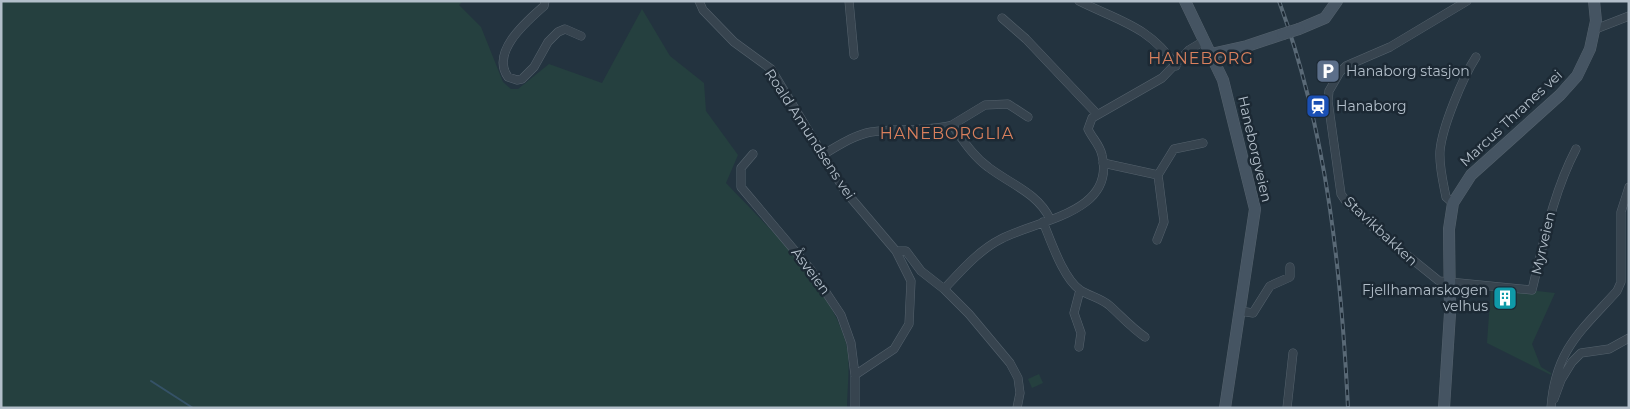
<svg xmlns="http://www.w3.org/2000/svg" width="1630" height="409" viewBox="0 0 1630 409" font-family="Montserrat,sans-serif">
<rect width="100%" height="100%" fill="#23333f"/>
<path fill="#25403f" d="M1,1H463L459,5L481,27L503,82L511,89H518L549,64L602,83L642,9L670,56L704,83L706,111L738,155L726,183C769,229 828,281 846,343C851,360 847,390 847,408H1Z
M1491,286L1555,293L1532,344L1541,367L1551,373V375L1487,343Z
M1039,374L1043,383L1032,388L1028,379Z"/>
<g fill="none" stroke-linecap="round" stroke-linejoin="round">
<path stroke="#355267" stroke-width="2" d="M151,381L193,408"/>
<g stroke="#55626d" stroke-width="9">
<path id="street" d="M545,1L544,6C527,21 490,52 508,77L517,80L522,79L534,67L548,42L558,32L565,29L581,36
M699,1L703,10L734,42L771,69L845,191L896,251H906L921,271L944,289L969,314L1010,363L1018,378L1020,393L1017,408
M849,1L854,55
M1079,1C1119,21 1149,26 1176,66
M1467,1L1390,47L1346,66L1340,72L1329,91L1328,101L1341,194L1345,200L1376,230L1439,281L1532,290C1544,241 1553,193 1576,149
M1002,18L1026,39L1097,114
M1593,30L1629,16
M952,125L985,105L1008,104L1028,117
M753,154L741,168V187L811,270L841,315L851,343L855,375V408
M822,155C838,146 854,135 871,132C898,128 925,132 952,125C963,140 973,156 988,167C1010,184 1038,193 1050,219
M1103,163L1158,175L1164,222L1157,240
M1158,175L1174,149L1203,143
M1453,203L1446,197C1443,182 1439,166 1440,151C1442,127 1463,77 1476,57
M1043,222C1051,241 1063,278 1080,290C1089,296 1101,298 1110,306C1122,317 1132,328 1145,337
M944,289C961,271 979,250 1001,239C1037,220 1116,213 1102,155C1100,145 1092,138 1088,129L1092,118L1162,78L1189,50L1204,41
M1240,311L1253,313L1270,286L1290,277V267
M1079,347L1081,333L1074,313L1080,290
M855,375L894,349L909,324L911,281L896,251
M1554,399L1561,380L1572,362L1581,353L1609,349L1629,338
M1287,408L1293,353
M1551,408C1555,350 1581,331 1617,291L1621,282V212L1629,187"/>
</g>
<g stroke="#55626d" stroke-width="12">
<path id="secondary" d="M1185,1L1223,80L1255,209L1225,408
M1299,29L1325,18L1337,1
M1211,54L1247,46L1283,34
M1444,408L1450,313L1449,229L1453,203L1471,175L1560,95L1577,76L1590,49L1596,21L1594,1"/>
</g>
<use href="#street" stroke="#37444f" stroke-width="8"/>
<use href="#secondary" stroke="#455462" stroke-width="11"/>
<g stroke="#596976" stroke-width="4">
<path id="rail" d="M1279,1C1327,132 1341,269 1348,408"/>
</g>
<use href="#rail" stroke="#1c2934" stroke-width="2" stroke-dasharray="5.5" stroke-linecap="butt"/>
<g stroke="#55626d" stroke-width="12" stroke-linecap="butt">
<path id="secondary-bridge" d="M1283,34L1299,29"/>
</g>
<use href="#secondary-bridge" stroke="#455462" stroke-width="11"/>
</g>
<defs>
<g id="parking-square" transform="scale(1.25)"><rect x="-9" y="-9" width="18" height="18" rx="4" fill="#5c6f8a" stroke="#1c2934"/><path d="M-3.5-5.5H1a3.5 3.5 0 0 1 0 7H-1V5.5H-3.5ZM-1-3.4V-.6H.8a1.4 1.4 0 0 0 0-2.8Z" fill="#fff"/></g>
<g id="station-square" transform="scale(1.25)"><rect x="-9" y="-9" width="18" height="18" rx="4" fill="#1a4fb4" stroke="#1c2934"/><path d="M-3-6H3Q5-6 5-4V2Q5 4 3 4L4.5 6H3L1.5 4h-3L-3 6H-4.5L-3 4Q-5 4-5 2V-4Q-5-6-3-6ZM-3.5-4v3h7v-3ZM-3.5 1v1.5H-2V1ZM2 1v1.5H3.5V1Z" fill="#fff"/></g>
<g id="building-square" transform="scale(1.25)"><rect x="-9" y="-9" width="18" height="18" rx="4" fill="#0f9aa8" stroke="#1c2934"/><path d="M-4-6H4V6H1V3H-1V6H-4ZM-2.5-4.3h1.7v1.8h-1.7ZM.8-4.3h1.7v1.8H.8ZM-2.5-1h1.7V.8h-1.7ZM.8-1h1.7V.8H.8Z" fill="#fff"/></g>
</defs>
<g fill-rule="evenodd">
<use href="#parking-square" x="1328" y="71"/>
<use href="#station-square" x="1318" y="106"/>
<use href="#building-square" x="1505" y="298"/>
</g>
<g text-anchor="middle" dominant-baseline="central" stroke-width="5" stroke-linejoin="round" paint-order="stroke">
<g font-size="14" fill="#b3bfca" stroke="#1c2934" text-anchor="start">
<text x="1346" y="71">Hanaborg stasjon</text>
<text x="1336" y="106">Hanaborg</text>
<text x="1488" y="290" text-anchor="end">Fjellhamarskogen<tspan x="1488" dy="16">velhus</tspan></text>
</g>
<g font-size="14" fill="#b3bfca" stroke="#1c2934">
<text transform="translate(1511 118) rotate(-43)">Marcus Thranes vei</text>
<text transform="translate(810 134) rotate(57)">Roald Amundsens vei</text>
<text transform="translate(1255 149) rotate(77)">Haneborgveien</text>
<text transform="translate(1381 231) rotate(43)">Stavikbakken</text>
<text transform="translate(1543 243) rotate(-77)">Myrveien</text>
<text transform="translate(811 271) rotate(53)">Åsveien</text>
</g>
<g font-size="16" letter-spacing="1" fill="#da805d" stroke="#1c2934">
<text x="1201" y="58">HANEBORG</text>
<text x="947" y="133">HANEBORGLIA</text>
</g>
</g>
<rect width="1630" height="409" fill="none" stroke="#b3bfca" stroke-width="5"/>
</svg>
